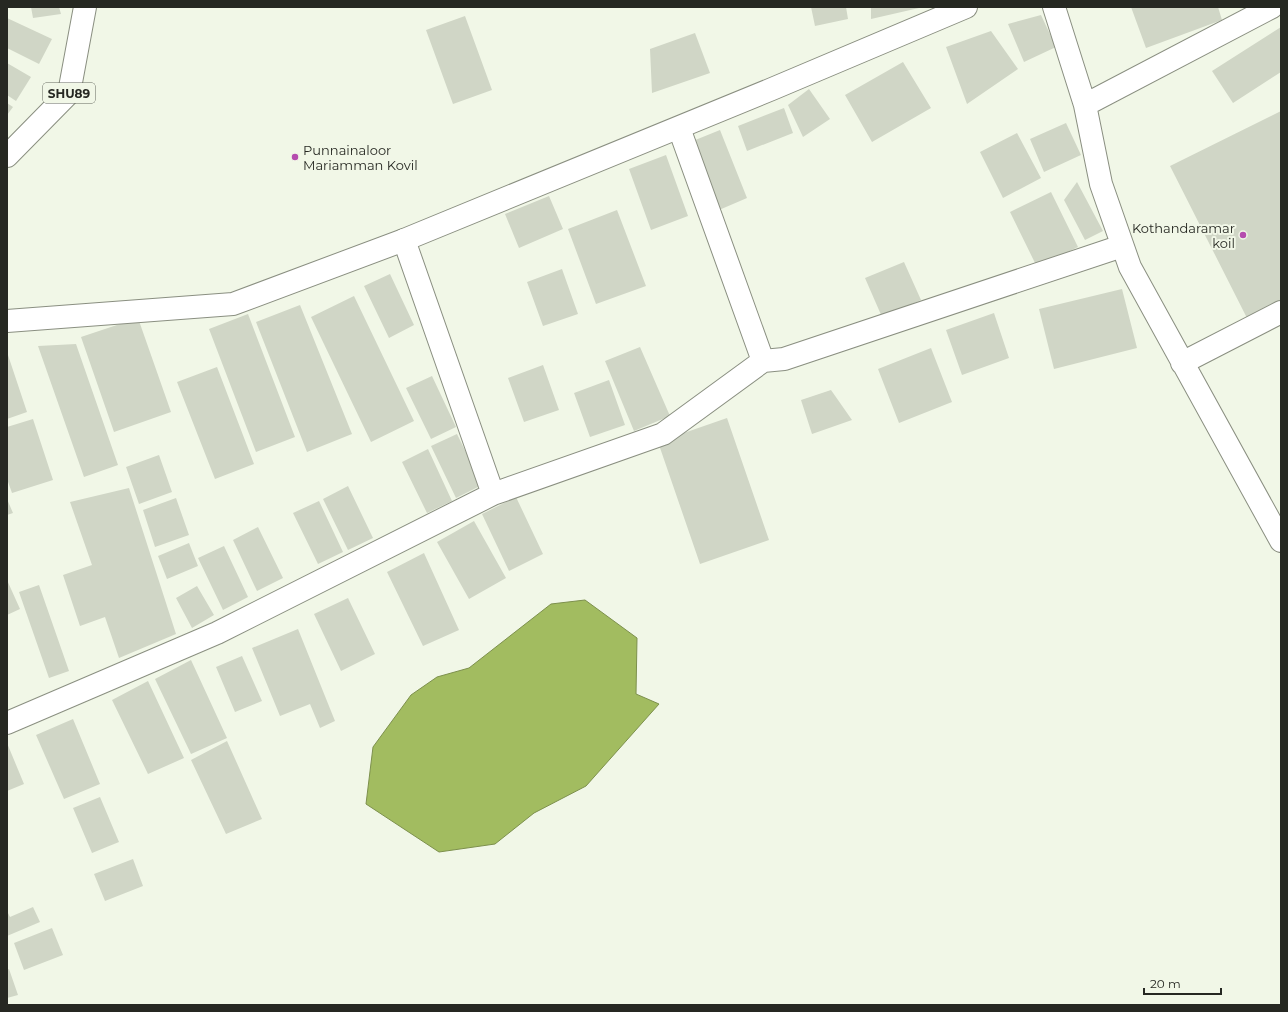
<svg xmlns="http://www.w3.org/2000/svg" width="1288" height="1012" viewBox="0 0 1288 1012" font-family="Montserrat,sans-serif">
<rect width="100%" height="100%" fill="#f1f7e7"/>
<path fill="#a2bc60" stroke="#7d904d" d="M585,600L637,638L636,694L659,704L586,786L534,813L495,844L439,852L366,804L373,747L411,695L437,677L469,668L551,604Z"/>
<path fill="#d0d6c6" d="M31,7H59L61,14L33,18Z
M811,7H846L848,19L815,26Z
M871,7H919V8L871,19Z
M1131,7H1218L1222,20L1146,48Z
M1041,15L1056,47L1024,62L1008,24Z
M465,16L492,90L453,104L426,30Z
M7,18L52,39L39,64L7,48Z
M1281,27V72L1233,103L1212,71Z
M991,31L1018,69L967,104L946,47Z
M695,33L710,73L652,93L650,49Z
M903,62L931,108L872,142L845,95Z
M7,63L31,77L16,101L7,95Z
M809,89L830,119L803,137L788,105Z
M7,103L13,107L7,115Z
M784,108L793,133L747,151L738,126Z
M1281,111V303L1248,320L1170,166Z
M1066,123L1081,155L1044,172L1030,139Z
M720,130L747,198L705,216L678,147Z
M1017,133L1041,178L1003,198L980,152Z
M666,155L688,216L651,230L629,169Z
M1077,182L1103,231L1085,240L1064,200Z
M1051,192L1078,247L1037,267L1010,212Z
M549,196L563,229L519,248L505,214Z
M617,210L646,286L596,304L568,229Z
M904,262L921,300L882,317L865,278Z
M562,269L578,314L543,326L527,282Z
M390,274L414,325L389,338L364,286Z
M1122,289L1137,348L1054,369L1039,309Z
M354,296L414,421L371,442L311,317Z
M300,305L352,434L307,452L256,322Z
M994,313L1009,358L962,375L946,330Z
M248,314L295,437L256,452L209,329Z
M138,318L171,412L114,432L81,337Z
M76,344L118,465L84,477L38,346Z
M640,347L670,416L634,431L605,361Z
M931,348L952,402L899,423L878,369Z
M7,352L27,412L7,419Z
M543,365L559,410L524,422L508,378Z
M217,367L254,464L215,479L177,382Z
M432,376L456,427L431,439L406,388Z
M609,380L625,425L590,437L574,393Z
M831,390L852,420L812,434L801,400Z
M727,418L769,540L700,564L658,442Z
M33,419L53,480L12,493L7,479V427Z
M457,434L482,485L456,498L431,446Z
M428,449L452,501L427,513L402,462Z
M159,455L172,492L139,504L126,467Z
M348,486L373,538L348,550L323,499Z
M129,488L176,634L119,658L105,617L80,626L63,575L92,565L70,502Z
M516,497L543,554L509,571L482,514Z
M176,498L189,535L155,547L143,510Z
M7,499L13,513L7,515Z
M319,501L343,552L318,564L293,513Z
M474,521L506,578L469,599L437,542Z
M258,527L283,578L257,591L233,540Z
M189,543L198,566L167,579L158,556Z
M224,546L248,597L223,610L198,558Z
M424,553L459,630L423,646L387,572Z
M7,580L20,609L7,615Z
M39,585L69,671L49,678L19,592Z
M197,586L214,615L192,628L176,598Z
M348,598L375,654L341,671L314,614Z
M298,629L335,721L320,728L310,704L280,716L252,648Z
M242,656L262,701L235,712L216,667Z
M191,660L227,738L191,754L155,679Z
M148,681L184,758L148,774L112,700Z
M73,719L100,784L64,799L36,735Z
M227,741L262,819L226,834L191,760Z
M7,743L24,784L7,791Z
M100,797L119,842L92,853L73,808Z
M133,859L143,886L105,901L94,874Z
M33,907L40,922L7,936V911L10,917Z
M52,928L63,955L24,970L14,943Z
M9,969L18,995L7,998V970Z"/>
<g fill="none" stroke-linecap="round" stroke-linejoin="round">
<g stroke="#8a8f81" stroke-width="24">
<path id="minor" d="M1054,7L1085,105L1101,184L1130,267L1281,541
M1085,105L1272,7
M679,128L763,361
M1182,363L1281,312
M493,494L663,434L763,361L784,359L1122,246
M7,723L217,633L493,494L404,240"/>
</g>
<g stroke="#8a8f81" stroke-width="24">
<path id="tertiary" d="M7,321L233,304L404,240L772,89L966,7"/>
</g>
<g stroke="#8a8f81" stroke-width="24">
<path id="primary" d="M7,156L69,93L85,7"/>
</g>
<use href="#minor" stroke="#fff" stroke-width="22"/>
<use href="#tertiary" stroke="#fff" stroke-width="22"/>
<use href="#primary" stroke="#fff" stroke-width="22"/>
</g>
<g fill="#b54cae" stroke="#f1f7e7" stroke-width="1.5">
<circle cx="295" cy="157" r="4"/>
<circle cx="1243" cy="235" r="4"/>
</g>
<g text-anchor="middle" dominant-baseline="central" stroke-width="4" stroke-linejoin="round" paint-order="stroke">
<rect fill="#f1f7e7" stroke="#63665d" stroke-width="1" x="43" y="83" width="52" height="20" rx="3"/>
<g font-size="12" font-weight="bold" fill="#262822">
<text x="69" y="93">SHU89</text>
</g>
<g font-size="13" fill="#262822" stroke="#f1f7e7" text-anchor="start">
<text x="303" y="150">Punnainaloor<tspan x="303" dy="15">Mariamman Kovil</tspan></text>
<text x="1235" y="228" text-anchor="end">Kothandaramar<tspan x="1235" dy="15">koil</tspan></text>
</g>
</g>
<rect width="1288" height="1012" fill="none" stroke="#262822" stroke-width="16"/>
<path d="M1144 988v6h77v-6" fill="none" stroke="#262822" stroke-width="2"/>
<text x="1150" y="988" font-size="12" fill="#262822" stroke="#f1f7e7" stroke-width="3" paint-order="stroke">20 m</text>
</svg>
